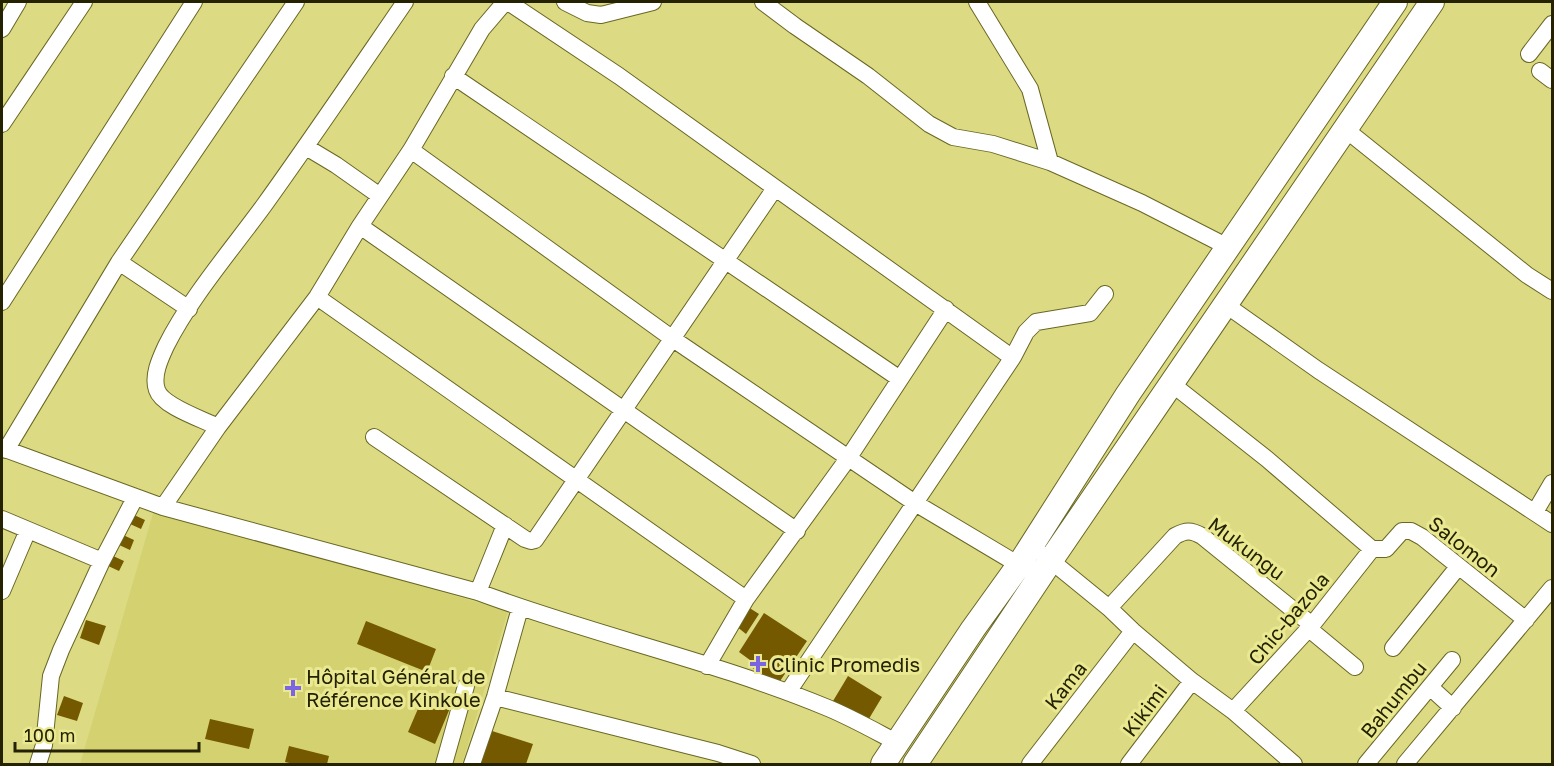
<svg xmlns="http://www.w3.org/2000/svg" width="1554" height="766" viewBox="0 0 1554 766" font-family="'Golos Text',sans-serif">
<rect width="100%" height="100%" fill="#dcdb84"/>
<path fill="#d3d170" d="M154,510L508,611L462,764H80Z"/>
<path fill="#755900" d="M132,514L145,520L141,529L128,523Z
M121,534L134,540L130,550L117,544Z
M111,555L124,561L119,571L106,565Z
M748,607L759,614L746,634L736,626Z
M764,613L807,641L778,684L751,667L754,663L739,652Z
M86,620L106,626L99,645L80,638Z
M366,621L436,649L427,672L357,644Z
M848,676L882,697L867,722L833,701Z
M64,696L83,703L77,721L57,715Z
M423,697L450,708L435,744L408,732Z
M210,719L254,729L249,749L205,739Z
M489,730L533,744L526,764H478Z
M289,746L329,756L327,764H294L285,762Z"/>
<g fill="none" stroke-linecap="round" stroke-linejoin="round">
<g stroke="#696724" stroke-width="18">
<path id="minor" d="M508,2L619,76L1010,356L1013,357L1026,332L1036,322L1090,313L1105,294
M565,2L587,13L601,15L653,2
M763,2L795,26L868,76L929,124L953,137L993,144L1050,162L1142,203L1228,247
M977,2L1030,89L1050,162
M2,29L18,2
M1529,54L1552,24
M1540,71L1552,80
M453,76L900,379
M2,124L84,2
M1345,129L1527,275L1552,291
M306,147L336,165L380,196
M411,150L673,339L915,503L1019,565
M360,226L797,531
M119,262L189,309
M317,297L746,599
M2,302L194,2
M1226,305L1318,370L1552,524
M1172,384L1267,459L1372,549H1386L1402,531H1411L1422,537L1526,620
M218,427C202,419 162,406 157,390C152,376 160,359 166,346C190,298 233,248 265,204C313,137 359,69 405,2
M374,437L525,539L531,541L535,540L775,188
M2,448L163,507L478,592C593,635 715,661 828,708C852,718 875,731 898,743
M6,450L119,262L296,2
M163,507L218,427L317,297L360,226L411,150L482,29L505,2
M1535,512L1552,483
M2,519L102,561
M1044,555L1109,608L1133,631L1192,681L1233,711L1294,764
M2,591L28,530
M478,592L505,525
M1109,608L1175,536C1186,530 1191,530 1202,536L1312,625
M1308,628L1355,667
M1393,648L1458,567
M707,666L746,599L849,457L946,309
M1430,687L1453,708
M788,692L1013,357
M495,697L718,753L752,764
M1233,711L1312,625L1372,549
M38,764L44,745L51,676L61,650L102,561L135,498
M444,764L466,686
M472,764L495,697L520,608
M1030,764L1133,631
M1129,764L1192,681
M1366,764L1452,660
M1405,764L1552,588"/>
</g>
<g stroke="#696724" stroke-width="26">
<path id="highway" d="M883,764L973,629L1019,565L1128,394L1395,2
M915,764L1051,560L1432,2"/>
</g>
<use href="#minor" stroke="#fff" stroke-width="16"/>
<use href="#highway" stroke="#fff" stroke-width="24"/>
</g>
<g fill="#7b65e0" stroke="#eae991" stroke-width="2">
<path d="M755 655h6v6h6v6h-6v6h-6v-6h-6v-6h6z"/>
<path d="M290 679h6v6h6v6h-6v6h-6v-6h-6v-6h6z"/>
</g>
<g text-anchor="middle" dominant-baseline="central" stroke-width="6" stroke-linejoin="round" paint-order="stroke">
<g font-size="20" fill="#242200" stroke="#eae991">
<text transform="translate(1465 546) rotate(38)">Salomon</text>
<text transform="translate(1247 548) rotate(37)">Mukungu</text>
<text transform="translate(1288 618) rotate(-50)">Chic-bazola</text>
<text transform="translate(1065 685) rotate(-52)">Kama</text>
<text transform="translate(1393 699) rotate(-51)">Bahumbu</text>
<text transform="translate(1144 710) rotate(-53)">Kikimi</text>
</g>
<g font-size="20" fill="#242200" stroke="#eae991" text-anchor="start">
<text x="771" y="664">Clinic Promedis</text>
<text x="306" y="676">Hôpital Général de<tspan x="306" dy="23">Référence Kinkole</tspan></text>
</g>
</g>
<rect width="1554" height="766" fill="none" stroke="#242200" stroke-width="6"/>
<path d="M15 742v9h184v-9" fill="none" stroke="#242200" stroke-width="3"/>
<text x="24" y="742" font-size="18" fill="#242200" stroke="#eae991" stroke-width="4.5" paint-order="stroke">100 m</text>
</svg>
